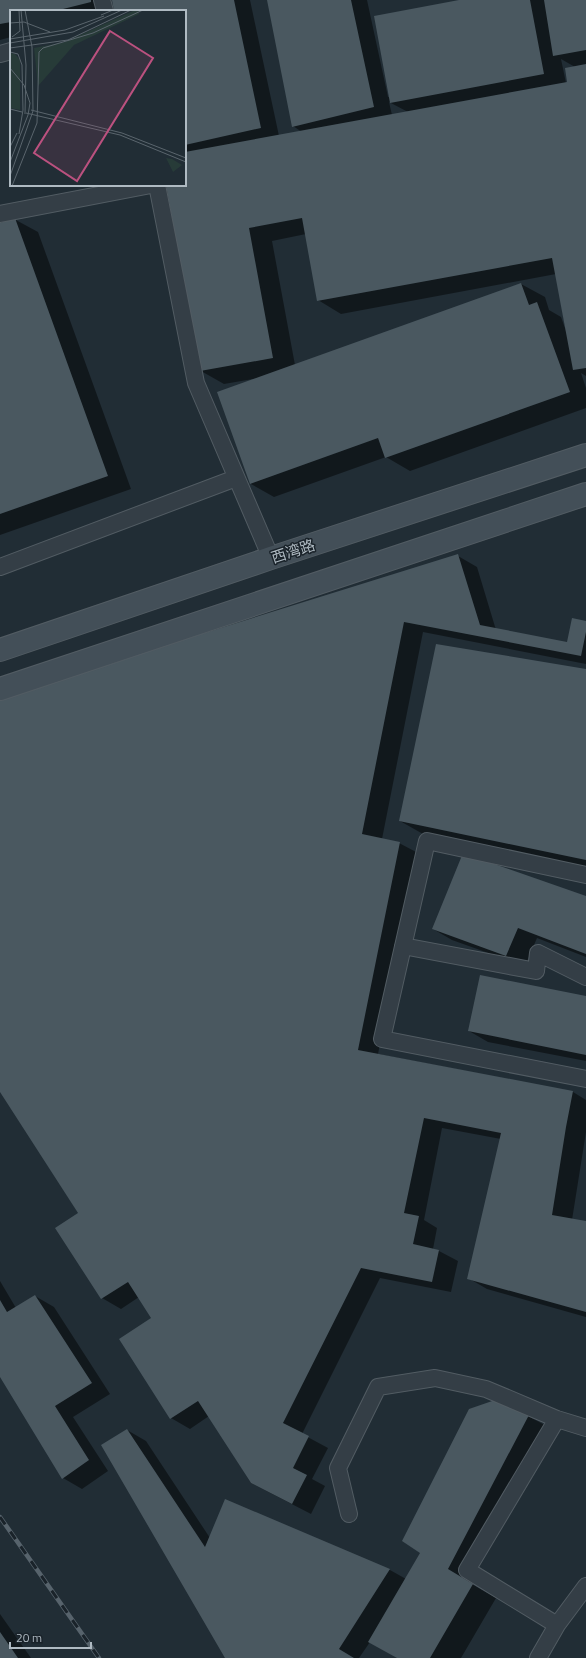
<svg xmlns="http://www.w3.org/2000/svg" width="586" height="1658" viewBox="0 0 586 1658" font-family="'Titillium Web','Noto Sans SC',sans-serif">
<rect width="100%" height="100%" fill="#212d35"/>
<path fill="#0007" fill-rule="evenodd" d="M0,0H107L109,11H11V37L0,40Z
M113,0H250L279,136L302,132L293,126L268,0H367L388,97H390L464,0H586V376L581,373L586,388V408L410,471L386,457L274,497L251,484L253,379L224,384L201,371L167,185H185V11H115ZM561,59L575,67L568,82L566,83ZM389,102L408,112L392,115ZM306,234L318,300L341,314L556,274L566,331L561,317L549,310L545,297L521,284L295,365L272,241Z
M14,219L38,232L131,489L0,535V224Z
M458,556L477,567L496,630L568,644L586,622V664L423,632L382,839L399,843L418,853L378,1054L573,1092L586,1100V1132L572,1220L586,1222V1317L487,1289L468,1278L501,1139L442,1128L424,1220L437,1228L433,1249L439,1251L458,1261L451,1292L380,1278L302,1434L328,1448L312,1479L325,1486L311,1514L251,1483L209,1416L190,1429L171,1418L153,1318L139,1297L121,1309L102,1298L79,1214L0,1090V701Z
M586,670V868L423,834L400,821Z
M586,897V957L537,938L525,966L452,940L433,929Z
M586,997V1061L488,1042L469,1031Z
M0,1281L16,1308L35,1296L54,1307L110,1394L73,1417L108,1471L82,1489L63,1478L0,1375Z
M528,1416L552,1429L470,1583L496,1598L461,1658H398L370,1642L359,1658H226L127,1430L146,1441L210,1538L225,1500L390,1570L406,1579Z
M0,1614L31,1658H0Z"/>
<path fill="#4a5860" d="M0,0H91V2L55,11H11V22L0,24Z
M112,0H234L261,128L185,145V11H114Z
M267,0H351L374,107L292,127Z
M459,0H530L544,74L390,103L374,16Z
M544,0H586V50L553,56Z
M586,64V368L573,370L552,258L317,301L302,218L249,228L273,358L200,371L166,185H185V152L567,82L565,68Z
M15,218L108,476L0,514V223Z
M521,283L529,305L537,302L570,392L385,458L378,438L250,484L217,392Z
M458,554L480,625L567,642L572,618L586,621V632L581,656L404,622L362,834L400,842L358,1050L573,1091L566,1127L552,1215L586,1221V1312L467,1279L501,1133L424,1118L404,1213L419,1216L413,1244L439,1250L432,1282L361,1268L283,1423L309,1436L293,1468L307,1475L292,1504L251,1483L198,1401L170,1419L119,1339L151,1318L128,1282L101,1299L55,1228L78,1213L0,1092V700L9,694Z
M436,644L586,669V860L399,821Z
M463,853L586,896V954L518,928L506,956L432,929Z
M480,975L586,996V1055L468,1031Z
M35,1295L92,1383L55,1406L89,1460L62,1479L0,1377V1300L7,1312Z
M498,1399L529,1415L448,1569L473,1584L430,1658H397L368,1642L420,1553L402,1541L469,1409Z
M127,1429L205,1547L225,1499L390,1569L339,1649L354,1658H225L101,1445Z
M0,1632L18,1658H0Z"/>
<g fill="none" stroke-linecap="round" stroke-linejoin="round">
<g stroke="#525c63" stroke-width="18">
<path id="service" d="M102,0L105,11
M0,54L11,51
M157,185L196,383L271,558
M0,214L151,185
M0,567L236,478
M586,875L427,841L382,1039L586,1079
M403,946L536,971L538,953L586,977
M349,1514L338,1468L378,1387L435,1378L486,1389L557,1419L586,1428
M557,1625L586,1586
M538,1658L557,1625L467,1570L557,1419"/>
</g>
<g stroke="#525c63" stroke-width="24">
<path id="secondary" d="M0,650L271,558L586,455
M0,689L586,494"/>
</g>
<use href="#service" stroke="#343e46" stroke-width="16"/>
<use href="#secondary" stroke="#434f58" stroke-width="22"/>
<g stroke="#57636c" stroke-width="4.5">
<path id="rail" d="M0,1517L99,1658"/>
</g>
<use href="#rail" stroke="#1a232a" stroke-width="3" stroke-dasharray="9" stroke-linecap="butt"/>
</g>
<g text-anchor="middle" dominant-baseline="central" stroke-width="3" stroke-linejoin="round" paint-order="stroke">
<g font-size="15" fill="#afbac2" stroke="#1a232a">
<text transform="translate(293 551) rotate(-18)">西湾路</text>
</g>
</g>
<g transform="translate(10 10)">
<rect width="176" height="176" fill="#212d35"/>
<path d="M125,0H128L129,4L64,35L28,76L24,38L55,32ZM0,43L5,44L10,50V100L0,98ZM156,148L162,149L172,155L163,162Z" fill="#273b38"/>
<path fill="none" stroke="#5a656d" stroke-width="1" d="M11,0L16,55L15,104M91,5L103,0M0,13L14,12L40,22M2,27L10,21L9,0M0,29L55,20L94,6M0,33L63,22L112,0M0,38L58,30L121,0M0,42L8,44L12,55L13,100L9,124M0,58L14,75L20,93L18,105L0,152M0,99L12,102M21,100L112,123L176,148M16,103L110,125L176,152M0,137L7,123M0,166L23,101L22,37L15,0M2,176L27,113L29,42L33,38L83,23L133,0"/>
<path fill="#bb517f" fill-opacity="0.15" stroke="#bb517f" stroke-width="2" d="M100,21L143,48L67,171L24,143Z"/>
<rect width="176" height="176" fill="none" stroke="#afbac2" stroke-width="2"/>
</g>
<path d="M10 1642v6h81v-6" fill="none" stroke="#afbac2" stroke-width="2"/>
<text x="16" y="1642" font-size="12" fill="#afbac2" stroke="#1a232a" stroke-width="3" paint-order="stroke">20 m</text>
</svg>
